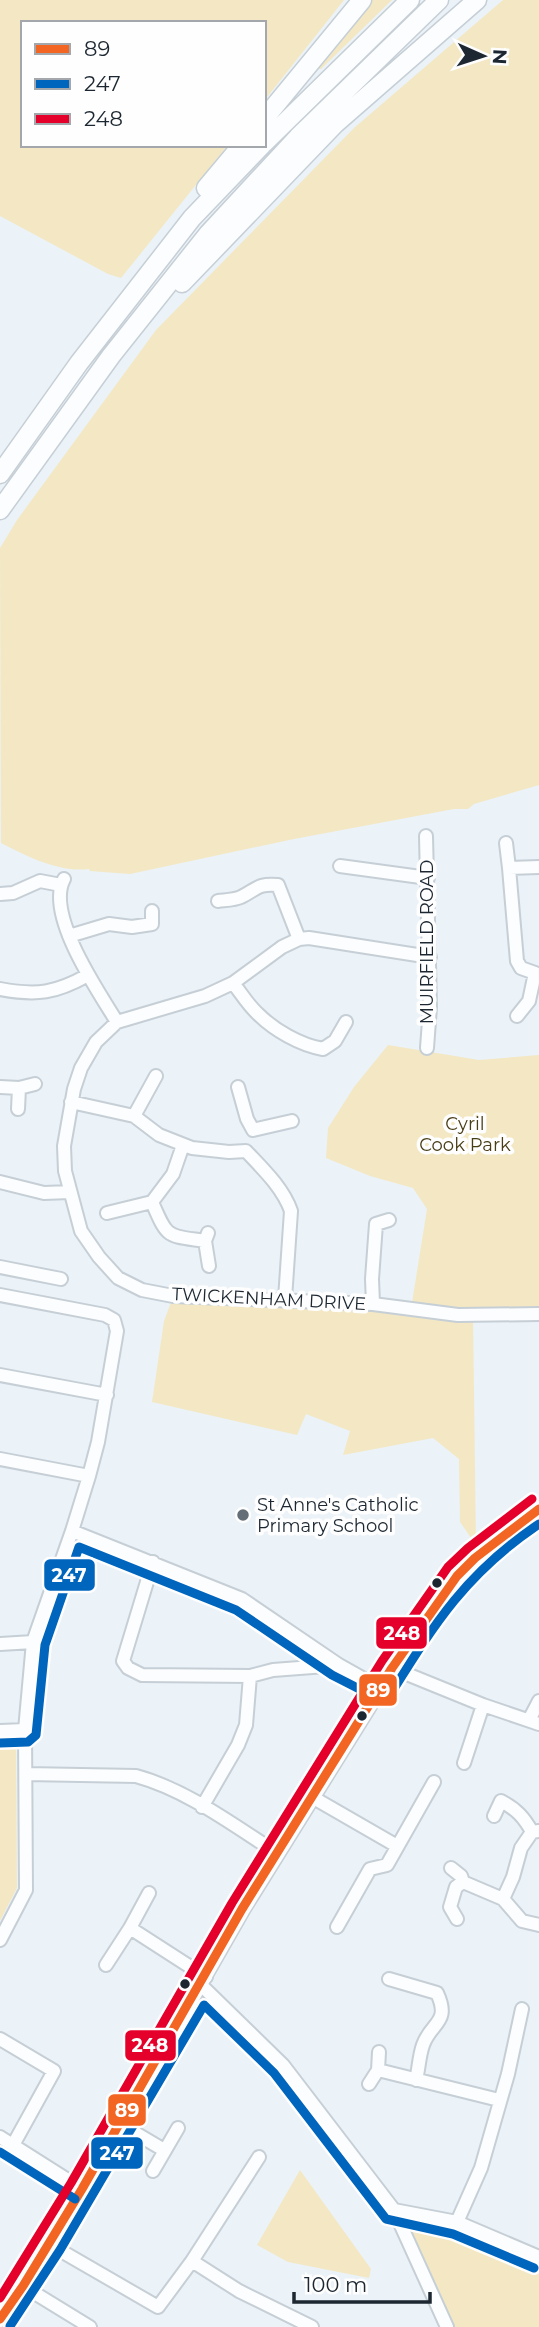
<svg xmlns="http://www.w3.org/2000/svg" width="539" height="2327" viewBox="0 0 539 2327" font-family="Montserrat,sans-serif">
<rect width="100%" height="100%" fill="#ebf2f8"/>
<path fill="#f3e8c3" d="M0,0H344L264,101V23H23V145H228L121,278L108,274L0,216Z
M372,0H392L321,69H318L319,63Z
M503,0H539V785L474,804L468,809H454L294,839L130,874L90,871L89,869C60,873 26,856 1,843L0,548L17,520L156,330L354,128Z
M388,1045L479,1060L539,1055V1314L473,1315L476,1545L460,1522L459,1459L433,1438L343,1455L350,1431L306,1414L297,1435L152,1402L164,1321L173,1297L411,1309L427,1209L413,1188L370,1176L326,1158L328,1128L354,1087Z
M0,1741L16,1742L17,1888L0,1921Z
M300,2170L371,2269L369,2278L288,2262L257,2245Z
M394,2210L457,2222L539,2257V2327H449Z"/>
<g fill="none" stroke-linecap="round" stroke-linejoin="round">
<g stroke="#c6cfd6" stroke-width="16">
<path id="minor" d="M426,836L430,1007L427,1048
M506,843L509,868
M340,866L428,878
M64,879C45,914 98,991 117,1022
M0,894L13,893L40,881L61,885
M218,901C226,900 234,900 241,897C257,889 258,883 278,885L299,939
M69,936L109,924L132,927L152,924V911
M430,957L309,938L299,939L282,947L233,983L205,996L117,1022L96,1042L81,1068L74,1089L64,1146L65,1171L81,1231L99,1257L118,1278L142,1290L173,1296L373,1304L458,1315L539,1314
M233,983C241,993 248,1005 258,1014C274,1030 300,1045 323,1049L335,1041L346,1022
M0,989C37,996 56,993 88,975
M517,1016L529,1001L535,973L521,968L517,961L509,868L539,867
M0,1087L19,1088L35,1084
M238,1087L247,1119L253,1130L292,1121
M71,1102L134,1116L159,1135L192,1148L229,1152L246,1151C263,1169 283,1188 291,1211L285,1299
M18,1109L19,1088
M134,1116L156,1076
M0,1182L44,1193L70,1192
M152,1202C168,1239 166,1235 205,1241
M107,1213L152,1202L173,1174L183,1145
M208,1233L205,1241L209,1266
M0,1267L61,1279
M0,1295L105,1315L114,1320L117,1331L98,1442L89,1476L72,1531L33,1642L25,1730L26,1890L0,1940
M373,1304L372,1279L376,1224L389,1220
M0,1375L107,1395
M0,1459L89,1476
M72,1531L242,1599L339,1665L380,1688
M153,1562L123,1661L128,1668L142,1675L250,1676L273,1670L339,1665
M0,1644L33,1642
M392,1668L483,1705L539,1724
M529,1720L539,1701
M0,1731L25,1730
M464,1763L483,1705
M26,1774L136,1776C187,1790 233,1825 277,1853
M312,1797L397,1846
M202,1807L238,1745L246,1725L250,1676
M494,1816L501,1801C516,1809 524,1817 532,1832
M451,1868L461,1876L463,1882
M503,1899L513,1877L521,1848L532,1832L539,1831
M457,1919L450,1907L456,1887L463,1882L503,1899L522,1921L539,1925
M337,1927L370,1869L387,1865L434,1782
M130,1928L206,1977
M106,1965L130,1928L149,1893
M389,1979L437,1993C451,2023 431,2022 423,2045C419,2056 419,2068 416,2080
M201,1985L283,2065L394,2210L447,2327
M0,2039L54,2071L13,2145
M378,2070L499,2100
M369,2084L378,2070L379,2052
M120,2124L164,2150
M0,2137L82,2189
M153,2171L178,2128
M394,2210L457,2222L539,2257
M457,2222L481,2168L508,2074L522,2009
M49,2244L158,2307L192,2261L259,2157
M192,2261L239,2291L312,2327
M23,2286L90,2327"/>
</g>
<g stroke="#c6cfd6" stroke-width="19">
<path id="major" d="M0,2319L23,2286L82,2189L242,1909L392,1668L457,1576L475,1558L539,1509"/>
</g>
<g stroke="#c6cfd6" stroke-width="21">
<path id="highway" d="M264,119L362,0
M264,143L410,0
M206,188L242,145
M182,283L335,124L477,0
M0,474L79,363L192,218L262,145
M0,510L111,356L208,234L298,137L439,0"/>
</g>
<use href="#minor" stroke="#fcfdfe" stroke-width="12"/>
<use href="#major" stroke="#fcfdfe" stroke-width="16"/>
<use href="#highway" stroke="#fcfdfe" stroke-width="18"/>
<g stroke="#fefefe" stroke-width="14">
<path id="bus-1" d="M0,2319L23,2286L82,2189L242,1909L392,1668L457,1576L475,1558L539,1509"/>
</g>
<g stroke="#fefefe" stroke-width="14">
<path id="bus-2" d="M0,1743L28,1742L36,1735L45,1645L79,1547L236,1610L332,1675L381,1700L390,1695C435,1623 466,1573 539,1524
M0,2152L75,2199
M10,2326L60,2250L204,2005L274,2073L386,2219L453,2234L534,2268"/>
</g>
<g stroke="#fefefe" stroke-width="14">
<path id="bus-3" d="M0,2298L71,2183L232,1903L382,1661L448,1567L468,1548L532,1499"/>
</g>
<use href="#bus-1" stroke="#f26522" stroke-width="9"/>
<use href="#bus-2" stroke="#0065bd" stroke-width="9"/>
<use href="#bus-3" stroke="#e4002b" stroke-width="9"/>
</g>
<circle fill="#646e77" stroke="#fefefe" stroke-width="2.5" cx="243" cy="1515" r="7"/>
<g fill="#1c2731" stroke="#fefefe" stroke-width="2.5">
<circle cx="437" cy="1583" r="6"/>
<circle cx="362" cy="1716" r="6"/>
<circle cx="185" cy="1984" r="6"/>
</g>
<g text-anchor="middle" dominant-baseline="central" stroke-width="7" stroke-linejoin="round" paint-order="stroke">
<g font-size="18" fill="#1c2731" stroke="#fefefe">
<text transform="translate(427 942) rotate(-90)">MUIRFIELD ROAD</text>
<text transform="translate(269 1299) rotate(3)">TWICKENHAM DRIVE</text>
</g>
<g font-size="18" fill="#493d16" stroke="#fefefe">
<text x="465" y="1124">Cyril<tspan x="465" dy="21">Cook Park</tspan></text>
</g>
<g font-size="18" fill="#1c2731" stroke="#fefefe" text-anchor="start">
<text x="257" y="1505">St Anne's Catholic<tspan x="257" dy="21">Primary School</tspan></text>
</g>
</g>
<g stroke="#fefefe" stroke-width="2.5">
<rect x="43" y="1558" width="53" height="34" rx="7" fill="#0065bd"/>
<rect x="375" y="1616" width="53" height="34" rx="7" fill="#e4002b"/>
<rect x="358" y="1673" width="40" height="34" rx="7" fill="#f26522"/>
<rect x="124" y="2029" width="53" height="33" rx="7" fill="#e4002b"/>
<rect x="107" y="2093" width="40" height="34" rx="7" fill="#f26522"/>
<rect x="90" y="2136" width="54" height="34" rx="7" fill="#0065bd"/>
</g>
<g font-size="19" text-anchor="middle" font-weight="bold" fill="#fff">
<text x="69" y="1582">247</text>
<text x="402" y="1640">248</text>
<text x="378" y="1697">89</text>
<text x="150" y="2052">248</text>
<text x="127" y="2117">89</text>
<text x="117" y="2160">247</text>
</g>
<rect x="21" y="21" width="245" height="126" fill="#fefefe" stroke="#a4a8ac" stroke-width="2"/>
<rect x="35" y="44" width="35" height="10" fill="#f26522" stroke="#a4a8ac" stroke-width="2"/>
<text x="84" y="56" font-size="21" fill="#1c2731">89</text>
<rect x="35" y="79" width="35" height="10" fill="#0065bd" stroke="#a4a8ac" stroke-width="2"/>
<text x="84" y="91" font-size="21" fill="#1c2731">247</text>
<rect x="35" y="114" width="35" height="10" fill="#e4002b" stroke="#a4a8ac" stroke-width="2"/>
<text x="84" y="126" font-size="21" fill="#1c2731">248</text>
<g transform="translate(483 56) rotate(93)" stroke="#fefefe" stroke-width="5" paint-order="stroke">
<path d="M0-5L12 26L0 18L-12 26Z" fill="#1c2731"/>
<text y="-10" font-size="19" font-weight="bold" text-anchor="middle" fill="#1c2731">N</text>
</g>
<path d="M294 2292v10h136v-10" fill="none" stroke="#1c2731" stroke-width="3.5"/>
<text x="304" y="2292" font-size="21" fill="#1c2731" stroke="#fefefe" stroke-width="5" paint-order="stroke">100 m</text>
</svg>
